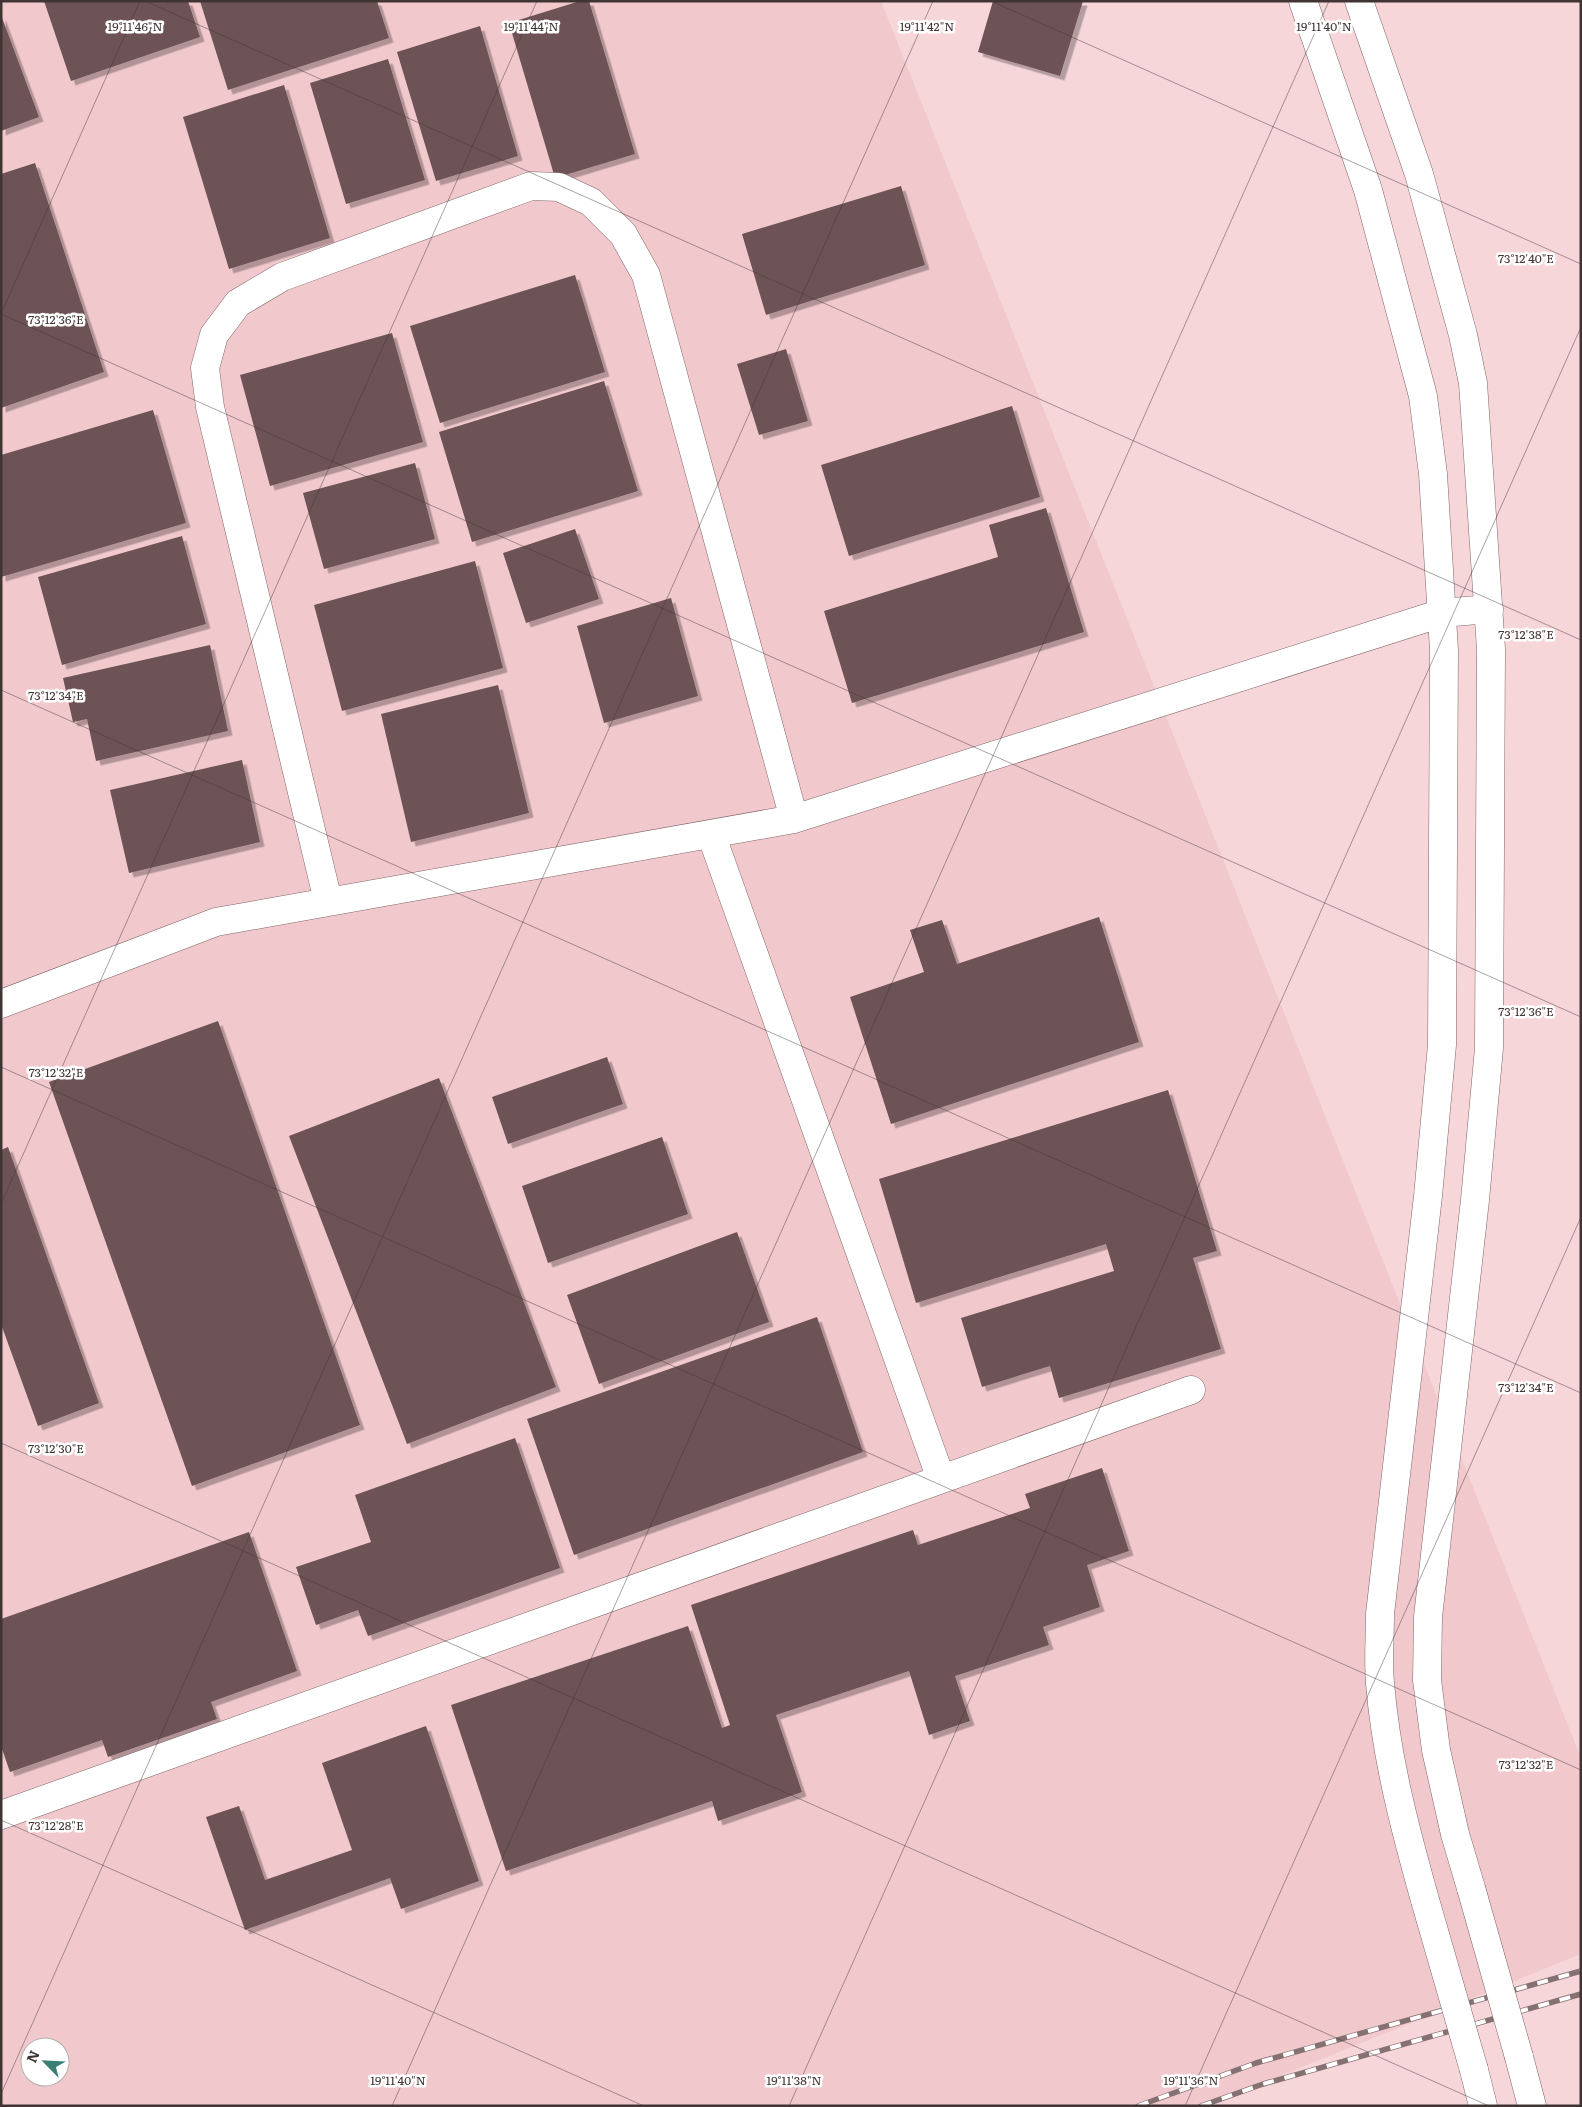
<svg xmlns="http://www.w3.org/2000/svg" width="1582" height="2107" viewBox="0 0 1582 2107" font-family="Literata,serif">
<defs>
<filter id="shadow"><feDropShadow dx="4.5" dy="4.5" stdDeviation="0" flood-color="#0004"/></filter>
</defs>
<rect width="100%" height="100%" fill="#f6d6d9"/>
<path fill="#f1c9cd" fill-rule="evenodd" d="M1,1H881L1581,1758V1954L1206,2106H1ZM30,2047H60V2077H30Z"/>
<path fill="#6d5255" filter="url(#shadow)" d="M44,1H188L200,37L71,81Z
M200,1H377L389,38L228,90Z
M580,1H589L635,154L555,178L509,23Z
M993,1H1083L1060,76L978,52Z
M1,15L39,117L1,131Z
M480,26L518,156L436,181L397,52Z
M388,59L425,180L346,204L310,83Z
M284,85L330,238L229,269L183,117Z
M35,163L104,372L1,408V174Z
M901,186L925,265L766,315L742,234Z
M575,275L605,372L440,423L410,326Z
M392,333L423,442L270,486L240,375Z
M786,349L808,421L759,435L737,364Z
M604,381L638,491L472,542L439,432Z
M1012,406L1040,497L849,556L821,465Z
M153,410L186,523L1,577V455Z
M415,463L435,539L324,569L303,493Z
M1046,508L1084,632L852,703L824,611L998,557L989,525Z
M575,529L599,599L526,623L503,553Z
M182,536L206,624L62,665L38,577Z
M475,561L503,668L342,711L314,605Z
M671,598L698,696L604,723L577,626Z
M210,645L228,731L96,761L87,719L73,722L63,678Z
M498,685L529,813L411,842L381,714Z
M242,760L260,842L129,873L110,790Z
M1099,917L1139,1042L891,1124L850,997L924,972L910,930L942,920L957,964Z
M218,1021L360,1425L192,1486L49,1082Z
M607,1057L623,1104L508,1144L492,1097Z
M439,1078L556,1387L407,1444L289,1136Z
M1168,1090L1217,1251L1193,1258L1221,1349L1059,1398L1050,1366L982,1387L961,1318L1114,1271L1106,1244L916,1303L879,1179Z
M662,1137L688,1214L548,1263L522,1186Z
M8,1147L99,1403L38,1426L1,1324V1150Z
M737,1232L769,1322L599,1384L567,1295Z
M817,1317L863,1452L574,1555L527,1419Z
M515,1438L560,1568L368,1636L358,1610L316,1625L296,1567L371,1542L355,1495Z
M1102,1468L1129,1551L1087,1565L1100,1607L1043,1627L1049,1645L955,1676L970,1721L929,1735L909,1671L776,1715L802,1792L718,1821L712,1801L506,1871L451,1705L688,1626L722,1728L730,1725L691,1605L913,1530L918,1545L1030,1508L1025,1494Z
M249,1532L297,1671L211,1702L217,1719L108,1757L102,1740L10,1772L1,1746V1619Z
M426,1726L479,1881L401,1909L390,1878L245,1930L206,1817L239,1806L265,1880L352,1850L322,1763Z"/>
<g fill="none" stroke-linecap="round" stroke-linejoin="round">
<g stroke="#806467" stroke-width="29">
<path id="minor" d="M711,834L941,1479
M328,901L210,407L205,368L214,335L238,303L282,277L531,186L559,187L591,202L623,234L646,275L794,819
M1,1004L216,922L794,819L1442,613L1489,609
M1,1815L1191,1390"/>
</g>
<g stroke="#806467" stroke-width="29">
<path id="major" d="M1303,1L1368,190L1423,396L1433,474L1444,650L1442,1045L1428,1196L1380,1614C1380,1637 1378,1660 1380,1683C1386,1757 1405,1829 1425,1900
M1359,1L1419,174L1463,335L1473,383L1491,649L1489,1048L1475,1200L1428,1617L1427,1680L1436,1750L1455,1834L1471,1888
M1519,2057L1532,2106
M1474,2070L1483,2106"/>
</g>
<use href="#minor" stroke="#fff" stroke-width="28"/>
<use href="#major" stroke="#fff" stroke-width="28"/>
<g stroke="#857172" stroke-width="5.5">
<path id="rail" d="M1138,2106L1256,2063L1581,1971
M1201,2106L1263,2084L1581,1994"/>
</g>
<use href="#rail" stroke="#fff" stroke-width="4" stroke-dasharray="11" stroke-linecap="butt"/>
<g stroke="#806467" stroke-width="29" stroke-linecap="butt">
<path id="major-bridge" d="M1471,1888L1519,2057
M1425,1900L1474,2070"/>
</g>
<use href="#major-bridge" stroke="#fff" stroke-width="28"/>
</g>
<path fill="none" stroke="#413435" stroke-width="1" stroke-opacity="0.45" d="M145,1L1581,640M991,1L1581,264M1,314L1581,1017M1,314L140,1M1,690L1581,1393M1,1067L1581,1770M1,1204L537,1M1,1443L1489,2106M1,1820L644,2106M1,2094L933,1M392,2106L1329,1M789,2106L1581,327M1185,2106L1581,1217"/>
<g font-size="12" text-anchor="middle" fill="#413435" stroke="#fff" stroke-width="5" stroke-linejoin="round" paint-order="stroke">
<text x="135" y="31">19°11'46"N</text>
<text x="531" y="31">19°11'44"N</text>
<text x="927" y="31">19°11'42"N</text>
<text x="1324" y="31">19°11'40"N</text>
<text x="1526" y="263">73°12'40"E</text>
<text x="56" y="324">73°12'36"E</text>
<text x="1526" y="639">73°12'38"E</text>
<text x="56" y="700">73°12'34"E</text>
<text x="1526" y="1016">73°12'36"E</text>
<text x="56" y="1077">73°12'32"E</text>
<text x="1526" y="1392">73°12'34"E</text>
<text x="56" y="1453">73°12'30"E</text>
<text x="1526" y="1769">73°12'32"E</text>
<text x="56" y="1830">73°12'28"E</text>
<text x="398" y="2085">19°11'40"N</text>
<text x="794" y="2085">19°11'38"N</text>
<text x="1191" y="2085">19°11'36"N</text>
</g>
<rect width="1582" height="2107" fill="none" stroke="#413435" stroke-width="5"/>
<g transform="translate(45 2062) rotate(294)"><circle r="24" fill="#ffffff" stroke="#b3aeae"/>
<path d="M0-4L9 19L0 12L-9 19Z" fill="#3b8075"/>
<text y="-8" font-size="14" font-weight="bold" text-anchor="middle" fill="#413435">N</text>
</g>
</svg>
